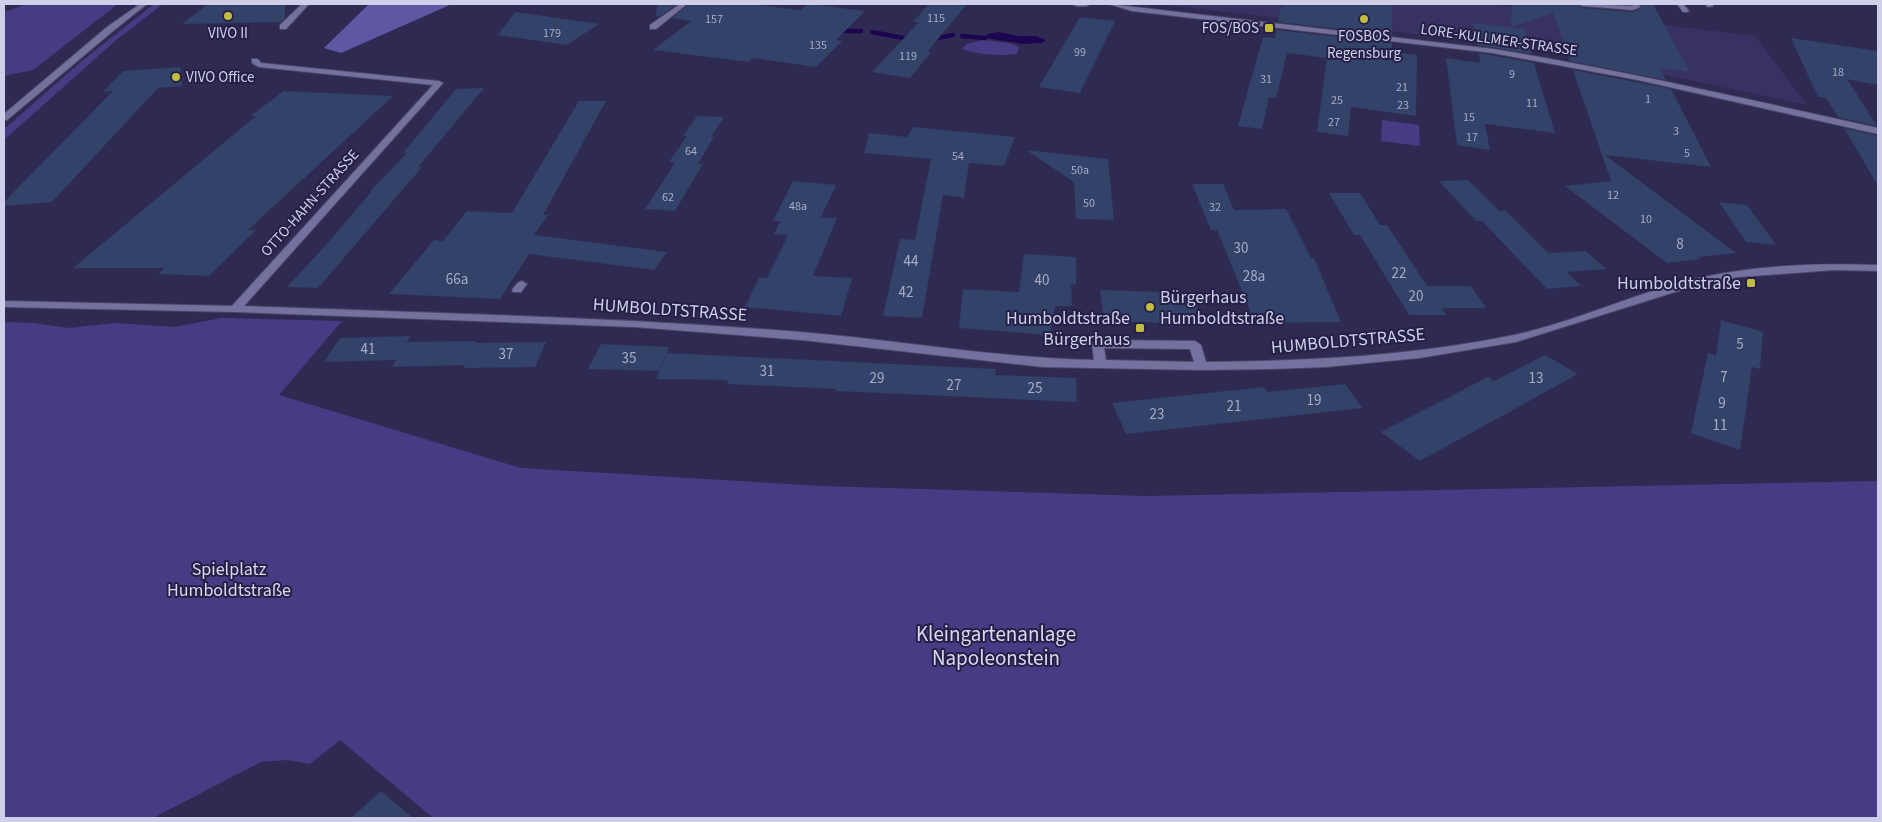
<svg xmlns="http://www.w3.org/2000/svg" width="1882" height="822" viewBox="0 0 1882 822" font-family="'Source Sans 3',sans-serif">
<rect width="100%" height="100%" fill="#2f2a52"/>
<path fill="#373261" d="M1158,4H1490L1755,36L1807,105L1598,61L1503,44Z"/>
<path fill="#473c84" d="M27,4H118L33,70L4,76V12Z
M154,4H163L115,41L4,140V129L82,61Z
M983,40L1009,43L1019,47L1017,54C997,56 981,55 962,49L967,44Z
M1382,120L1419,125L1420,146L1381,141Z
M222,318L342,321L279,395L521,468L821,486L1146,496L1878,481V818H433L340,740L310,764L287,760L261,762L153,818H4V322L33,323L69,328L115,323L173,327Z"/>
<path fill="#6057a4" d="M369,4H452L341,53L324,48Z"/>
<path fill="#1d0650" d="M999,32L1018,36H1036L1046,40L1042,43L1022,44L985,38L988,34Z"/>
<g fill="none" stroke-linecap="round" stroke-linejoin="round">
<path stroke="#1d0650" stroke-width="4.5" d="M837,31H861
M872,32L914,40
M962,36L985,38
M931,39L953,35"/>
</g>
<path fill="#324269" d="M208,4H285V18L280,22L182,24Z
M657,4H677L659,17L656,16Z
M689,4H749L800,10L809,4L865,11L836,40L842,41L816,67L753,58L748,62L653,50L691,21L672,18Z
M929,4H967L928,51L931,52L910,78L872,72L919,22H913Z
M1282,4H1392V35L1278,22Z
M1512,4H1577L1582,8L1633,12L1642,8L1640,4H1653L1690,72L1660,68L1666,80L1570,61L1553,13L1511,27Z
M515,12L599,24L567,45L498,35Z
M1080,17L1115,21L1080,93L1039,87Z
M1473,23L1525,29L1532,54L1477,45Z
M1276,30L1392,43V52L1417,55L1416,116L1351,107L1348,136L1317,132L1327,58L1287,53L1276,98L1269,97L1262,129L1238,126L1263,37L1275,38Z
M1791,38L1878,51V85L1847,79L1877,126L1838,117L1826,98L1818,97Z
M1479,53L1534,63L1555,133L1485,124L1490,150L1457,145L1446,58L1480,63Z
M180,67L182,86L158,88L52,202L4,206V202L113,91L103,92L123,71Z
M1573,70L1671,89L1711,167L1605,155L1736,253L1697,257L1701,259L1667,263L1565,186L1611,181Z
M484,88L418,167H422L318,288L287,287L326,245L372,191H370L407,153H403L456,89Z
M284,91L393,96L248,230H256L209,276L158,274L165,268H73L256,116H250Z
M579,101H606L543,215H548L534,235L667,252L654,270L529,254L500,299L389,294L434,240L443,241L467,211L512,213Z
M697,116L724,117L711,137H714L698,164H703L675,211L645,209L675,163L669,162L687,136H683Z
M913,127L1015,137L1004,166L969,163L964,198L943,195L922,318L883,316L900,239L915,240L931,159L864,153L869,133L907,137Z
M1844,128L1878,136V186L1850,138Z
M1026,150L1108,159L1114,220L1076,219L1074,182Z
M1468,180L1499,211L1505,210L1548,253L1586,251L1606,269L1567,272L1581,286L1547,289L1482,221H1476L1439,181Z
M793,181L836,185L821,217L837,218L813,276L852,278L841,316L745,307L759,278H767L788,235L774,234L780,221H773Z
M1192,184H1223L1234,210L1286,209L1311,258H1314L1341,322L1255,323L1217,230H1211Z
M1329,193H1360L1380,225H1387L1427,286H1471L1486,308H1442L1446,315H1409L1360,235H1354Z
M1719,202L1747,205L1776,245L1746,242Z
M1024,254L1076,257V284L1071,285L1072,306H1055L1050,335L959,328L963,289L1019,292Z
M1100,290L1194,293L1201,324L1104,321Z
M1721,320L1763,332L1760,369L1752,367L1740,450L1691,433L1708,353L1716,356Z
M410,336L397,360L324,362L340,338Z
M476,341L475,343L546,342L535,367L464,368L465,365L392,367L407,342Z
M601,344L669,347L659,371L588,369Z
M667,353L996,369L995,375L1076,378L1077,402L836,391V389L727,384L728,380L656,379Z
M1545,355L1578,374L1420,461L1381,432L1488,377L1494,381Z
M1345,384L1362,408L1126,434L1112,403L1264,387L1267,392Z
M381,791L413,818H351Z"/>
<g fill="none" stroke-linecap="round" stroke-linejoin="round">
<g stroke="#4c4668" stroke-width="2">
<path id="lane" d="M1579,4L1633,6L1632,4H1638L1640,7L1633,10L1582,6Z
M1677,4H1683L1689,11L1687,12H1683Z
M1705,4H1712L1713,6L1708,7Z
M522,281L527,284L521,292H513L512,290C515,286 517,282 522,281Z"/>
</g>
<g stroke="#4c4668" stroke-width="2">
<path id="street" d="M302,4H309L286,29H280V25Z
M680,4H687L656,29H650V25Z
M1073,4H1090C1087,7 1076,7 1073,4Z
M1109,4L1493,49C1622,70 1750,100 1878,128V134L1638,80L1493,53L1132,11Z
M252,59H258L261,63L439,81L443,83L244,306C429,313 615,317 800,332C898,340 996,358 1094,360L1092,344L1098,340L1195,341L1201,345L1206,362C1309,361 1412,356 1514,335C1574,322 1631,295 1690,280C1751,265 1816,263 1878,265V271L1834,270L1739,277L1694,286L1516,342L1419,358L1326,367L1271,369L1201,370L1043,367L802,340L635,327L235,312L4,307V301L232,306L433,85L259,67L252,63ZM1104,348L1190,349L1194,362L1106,360Z"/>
</g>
<g stroke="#4c4668" stroke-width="2">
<path id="secondary" d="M140,4H147L113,31L7,120H4V114L107,27Z"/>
</g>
<use href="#lane" fill="#74719e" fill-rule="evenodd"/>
<use href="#street" fill="#74719e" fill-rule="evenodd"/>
<use href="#secondary" fill="#74719e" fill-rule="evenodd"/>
</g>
<g fill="#c2bd3f" stroke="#252047" stroke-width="2">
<circle cx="228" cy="16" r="5"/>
<circle cx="1364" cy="19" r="5"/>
<rect x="1264" y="23" width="10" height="10" rx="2.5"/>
<circle cx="176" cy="77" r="5"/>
<rect x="1746" y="278" width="10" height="10" rx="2.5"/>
<circle cx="1150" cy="307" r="5"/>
<rect x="1135" y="323" width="10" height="10" rx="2.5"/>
</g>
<g text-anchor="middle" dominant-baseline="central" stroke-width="4" stroke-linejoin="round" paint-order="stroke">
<g font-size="12" fill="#a8acc9">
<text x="936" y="18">115</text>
<text x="714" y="19">157</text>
<text x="552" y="33">179</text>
<text x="818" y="45">135</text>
<text x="1080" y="52">99</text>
<text x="908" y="56">119</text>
<text x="1838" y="72">18</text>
<text x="1512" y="74">9</text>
<text x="1266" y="79">31</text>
<text x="1402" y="87">21</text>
<text x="1648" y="99">1</text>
<text x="1337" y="100">25</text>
<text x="1532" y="103">11</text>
<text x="1403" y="105">23</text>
<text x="1469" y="117">15</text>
<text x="1334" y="122">27</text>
<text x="1676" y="131">3</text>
<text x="1472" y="137">17</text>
<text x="691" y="151">64</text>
<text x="1687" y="153">5</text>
<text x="958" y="156">54</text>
<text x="1080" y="170">50a</text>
<text x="1613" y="195">12</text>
<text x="668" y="197">62</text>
<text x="1089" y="203">50</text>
<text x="798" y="206">48a</text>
<text x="1215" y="207">32</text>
<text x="1646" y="219">10</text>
</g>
<g font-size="15" fill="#d0cfe9" stroke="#252047">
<text x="1259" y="28" text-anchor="end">FOS/BOS</text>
<text x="228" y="33">VIVO II</text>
<text x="1364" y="36">FOSBOS<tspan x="1364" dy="17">Regensburg</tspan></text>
<text x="186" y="77" text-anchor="start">VIVO Office</text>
</g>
<g font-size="15" fill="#d0cfe9" stroke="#252047">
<text transform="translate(1499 40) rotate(8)">LORE-KULLMER-STRASSE</text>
<text transform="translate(310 203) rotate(-48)">OTTO-HAHN-STRASSE</text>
</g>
<g font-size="15" fill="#a8acc9">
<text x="1680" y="244">8</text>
<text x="1241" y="248">30</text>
<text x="911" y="261">44</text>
<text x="1399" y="273">22</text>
<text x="1254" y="276">28a</text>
<text x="457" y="279">66a</text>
<text x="1042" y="280">40</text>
<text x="906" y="292">42</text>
<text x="1416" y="296">20</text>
<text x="1740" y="344">5</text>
<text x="368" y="349">41</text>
<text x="506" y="354">37</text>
<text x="629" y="358">35</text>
<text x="767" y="371">31</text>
<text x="1724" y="377">7</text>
<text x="877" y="378">29</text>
<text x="1536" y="378">13</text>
<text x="954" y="385">27</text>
<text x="1035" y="388">25</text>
<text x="1314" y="400">19</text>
<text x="1722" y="403">9</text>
<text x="1234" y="406">21</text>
<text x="1157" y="414">23</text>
<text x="1720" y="425">11</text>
</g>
<g font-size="18" fill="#d0cfe9" stroke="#252047" text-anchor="end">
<text x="1741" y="283">Humboldtstraße</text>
<text x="1160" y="297" text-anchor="start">Bürgerhaus<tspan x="1160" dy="21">Humboldtstraße</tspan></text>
<text x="1130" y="318">Humboldtstraße<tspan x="1130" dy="21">Bürgerhaus</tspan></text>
</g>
<g font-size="18" fill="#d0cfe9" stroke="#252047">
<text transform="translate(670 310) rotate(4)">HUMBOLDTSTRASSE</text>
<text transform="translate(1348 341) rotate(-5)">HUMBOLDTSTRASSE</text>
</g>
<g font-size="18" fill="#dad9ef" stroke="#252047">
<text x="229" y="569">Spielplatz<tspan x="229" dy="21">Humboldtstraße</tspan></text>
</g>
<g font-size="21" fill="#dad9ef" stroke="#252047">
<text x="996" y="634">Kleingartenanlage<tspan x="996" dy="24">Napoleonstein</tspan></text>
</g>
</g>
<rect width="1882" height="822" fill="none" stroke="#d0cfe9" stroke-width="10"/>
</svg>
